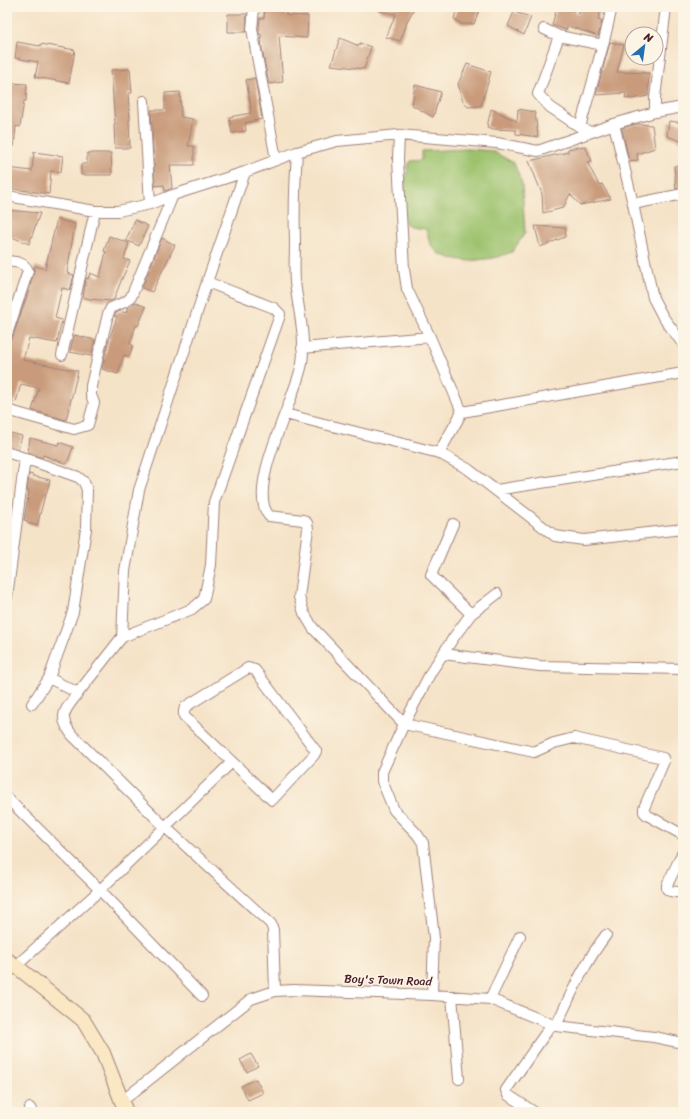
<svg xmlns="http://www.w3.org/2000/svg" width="690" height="1119" viewBox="0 0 690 1119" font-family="Sriracha,sans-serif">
<rect width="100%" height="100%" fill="#fcf5e5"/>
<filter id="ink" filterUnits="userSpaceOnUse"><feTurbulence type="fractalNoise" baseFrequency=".025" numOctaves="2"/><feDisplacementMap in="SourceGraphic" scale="8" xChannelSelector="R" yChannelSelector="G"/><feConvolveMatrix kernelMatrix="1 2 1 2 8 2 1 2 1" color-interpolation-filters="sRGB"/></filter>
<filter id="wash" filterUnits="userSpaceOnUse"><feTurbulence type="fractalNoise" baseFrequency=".012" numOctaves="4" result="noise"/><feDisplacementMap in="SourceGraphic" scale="16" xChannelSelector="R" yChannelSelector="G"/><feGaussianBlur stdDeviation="0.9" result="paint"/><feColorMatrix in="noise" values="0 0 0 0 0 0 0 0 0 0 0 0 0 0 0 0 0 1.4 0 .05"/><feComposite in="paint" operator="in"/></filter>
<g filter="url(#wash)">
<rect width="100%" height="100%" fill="#f5e3c8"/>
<path fill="#9cc26d" stroke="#73704c" d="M468,149L492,151L514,163L522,184L525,233L512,252L494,258L469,261L451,258L439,254L430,244L426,229L411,227L405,223L403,186L407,175L408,165L410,161L422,160V151Z"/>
<g id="blocks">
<path fill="#c99b7c" d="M265,7H286V15L308,16L307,38L279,36L283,82L269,84L262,49L261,34H259V29L260,18H264Z
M379,7H415L406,23H407L400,41L386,37L396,14L379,11Z
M457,7H474L479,11L474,24H462L454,19Z
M557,7H562L579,14L580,7H602L598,20L602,21L598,36L568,26L566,30L552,25Z
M514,12L531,17L524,35L508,26Z
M228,14H247L246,32H228Z
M340,38L359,46L360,43L371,47L364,69L331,65Z
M17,42L40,46L41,44L75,50L69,83L35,77L38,62L15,58Z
M610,42L624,45L617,72L649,73L648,96L632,99L625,98L626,93L596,95Z
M467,64L491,72L481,106L468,107L463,102L458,84Z
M130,69L132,93H128L130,120H129L130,148H115L114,124H115L111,70Z
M255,78L262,119L245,123L246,131L232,133L229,117L251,113L250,107H251L246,80Z
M9,83L27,84L26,101H24L20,127L16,126L14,146H7V103Z
M415,85L441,92L433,117L412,105Z
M180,92L181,117L193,119L188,146H194V165H170L172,188L165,191L164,185L155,186L151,110H165V93Z
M491,109L517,121L518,109L535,112L538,137L516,134V130L494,129L487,127Z
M669,121L683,123V142L667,136Z
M636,124L652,125L655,148L637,154L638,160L629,161L622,128Z
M585,146L592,161L587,162L599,185L602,184L611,199L580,205L570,194L563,208L543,213L542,194L529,161L568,152V149Z
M34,152L63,156L61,172L51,171L49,194L7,188V168L32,171Z
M87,153H111L112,175H81V164H87Z
M683,164V188L676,189L674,166Z
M7,210L40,213L29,244L7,235Z
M57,219L75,224L67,273L74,275L70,290L62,288L55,318L62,320L57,343L29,338L23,360L78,371L66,420L32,410L39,388L21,384L16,402L7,399V340L11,339L13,336L28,293L35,266L45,269Z
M135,220L148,226L139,246L126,240Z
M535,226L566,228L565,237L540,247Z
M109,236L129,243L124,259L130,261L121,281L114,299L111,301L90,299L83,297L86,278L88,279L90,273L100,277L106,252L104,251Z
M162,238L175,245L152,292L142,288Z
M135,302L146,307L138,326L136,325L130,344L133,345L129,357L124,355L118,374L102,369L108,343L117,317L114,316L115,315L116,313L120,311L126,313L128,307Z
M74,335L95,340L91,356L70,352Z
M7,432L22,436L18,449L7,446Z
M30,438L58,445L59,442L73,447L67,464L43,455L42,458L28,452Z
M29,474L33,475V476L50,480L46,495H45L37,526L27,523L28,521L24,520L29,491L27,490Z
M251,1054L258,1066L247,1072L240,1060Z
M256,1079L263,1093L248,1100L241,1086Z"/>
</g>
</g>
<g filter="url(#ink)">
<use href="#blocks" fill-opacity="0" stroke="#a0817a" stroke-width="1"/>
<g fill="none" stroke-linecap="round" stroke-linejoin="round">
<g stroke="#a0817a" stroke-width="12">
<path id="street" d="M254,7L252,29L276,159
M544,29L559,36L603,45
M559,36L538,94L550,107L580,127
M144,101L150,204
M655,112V98L666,7
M614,124L633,204L653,298L663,317L683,344
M590,132L580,127L603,45L612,7
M399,135L398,160L404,269L407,289L430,337
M297,152C295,182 294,212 295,242C295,255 294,269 295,282C298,308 306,336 302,363C297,396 245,488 269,516L303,520L307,523L308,529L299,597L304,613L313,628L404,724L382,772V781L394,810L417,834L423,843L434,938L432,995
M7,196L95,211H118L150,204L173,195L245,172L297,152L337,141L399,135L497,143L538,151L614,124L655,112L683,107
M633,204L683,194
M7,261C15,262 25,262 28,271L7,334
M302,348L430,337L462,412L683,373
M62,355L95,211
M7,410L74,429L88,425L94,403L91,395V386L108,314L111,308L127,301L131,297L173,195
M285,414L439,453L468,469L555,536L584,540L683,529
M7,452L78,477L84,482L87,490L86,529L73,612L49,678L78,693L122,637L125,571L139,490L207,282L245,172
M439,453L462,412
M496,490L683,461
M453,524L431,575L471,614
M497,594L471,614L454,637L431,672L404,724L534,752L554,743L574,738L663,758L664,761L644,808V812L647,815L683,835
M7,597L25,458
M122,637L192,609L204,599L211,565L214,502L279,318L280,314L274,308L207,282
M443,654L540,666L683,669
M248,668L255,670L316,751L314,755L272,800L184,716V711L185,707Z
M78,693C65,711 57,715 72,735L164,826L271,924L273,930L275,991
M32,704L49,678
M7,798L100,890L202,996
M683,852L667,885V889L670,891L683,893
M16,966L100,890L232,762
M452,996L459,1079
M490,999L520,936
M556,1026C571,994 585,962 606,935
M122,1101L251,999L275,991L294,990L432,995L490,999L556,1026L654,1037L683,1043
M30,1108L32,1112
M534,1112L508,1095L506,1090L552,1024"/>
</g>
<g stroke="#a0817a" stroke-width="16">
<path id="secondary" d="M7,960L16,966L83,1020L103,1053L126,1112"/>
</g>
<use href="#street" stroke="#fff" stroke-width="10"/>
<use href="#secondary" stroke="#fae7c3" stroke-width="14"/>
</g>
</g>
<g text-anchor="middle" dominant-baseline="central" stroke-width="3" stroke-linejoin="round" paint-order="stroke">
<g font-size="12" fill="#4a1f2b" stroke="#fcf5e5">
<text transform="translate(388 980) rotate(2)">Boy's Town Road</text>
</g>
</g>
<rect width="690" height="1119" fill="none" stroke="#fcf5e5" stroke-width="24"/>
<g transform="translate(644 46) rotate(29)"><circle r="19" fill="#fcf5e5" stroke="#b59f9b"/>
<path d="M0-3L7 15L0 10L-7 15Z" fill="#1f6fb2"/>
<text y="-6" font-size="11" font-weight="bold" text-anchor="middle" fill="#4a1f2b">N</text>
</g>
</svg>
